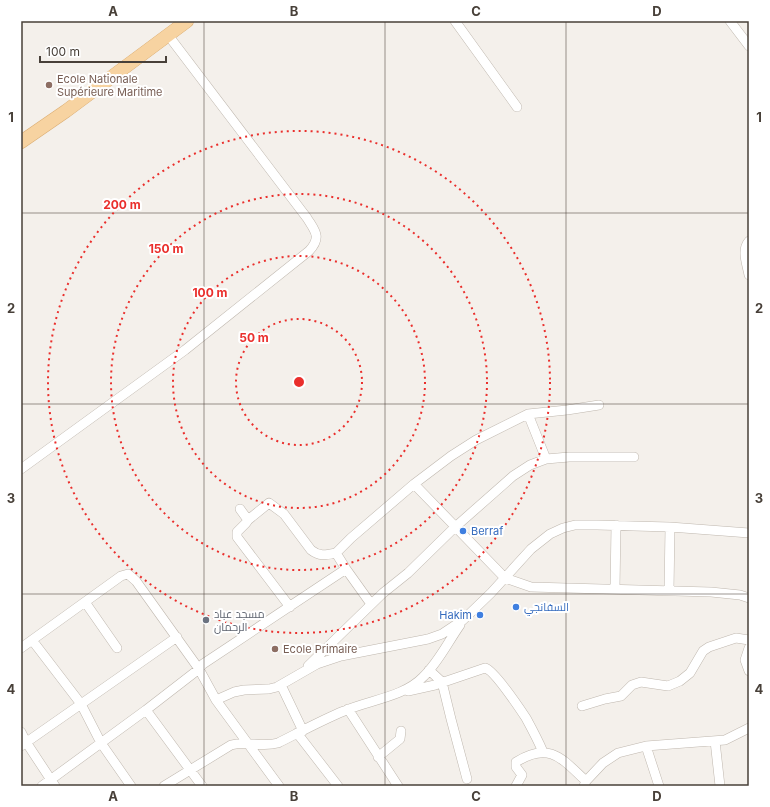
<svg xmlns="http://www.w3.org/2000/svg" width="770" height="807" viewBox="0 0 770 807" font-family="Inter,Cairo,sans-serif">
<rect width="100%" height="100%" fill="#f4f0eb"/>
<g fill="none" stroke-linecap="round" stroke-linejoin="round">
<g stroke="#bfb7ae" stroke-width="10">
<path id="street" d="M455,21L517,107
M730,21L749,46
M749,241C741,250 747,264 749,275
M546,459L528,414L567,410L599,405
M21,469L185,350L309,251C322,237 315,231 307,218L168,35
M414,484L505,578L531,587L711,592L740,595L749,598
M240,509L248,520L246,523L237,532V537L290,607
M248,520L269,503L284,514L311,550C320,557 326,555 336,553
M615,589L616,525
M669,591L670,527
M85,602L117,648
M371,604L346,569L336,553L351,538L414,484L451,456L476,440L528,414
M32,640L81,704L101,743L131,786
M21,648L121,576L128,574L136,581L199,669L216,700L279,786
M749,648L745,660L749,671
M308,666L383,593L408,573L453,529L513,476L530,465L546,459L569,457H634
M429,670L442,682L451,719L467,779
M281,685L303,731
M408,691L435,685L485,668C494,670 520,709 526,718C532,729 538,740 543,752
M216,700L234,692L244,690L269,689L277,687L317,664L341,656L428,639L442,634L463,620L491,593L531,549L550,534L563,528L575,525H597L670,527L749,533
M582,706L605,699L621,696L632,685L641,682L668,686L680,681L690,673L703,651L709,647L736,638L749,640
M348,709L398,786
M146,710L202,786
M21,732L26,742L55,786
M297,733L338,786
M715,741L720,786
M21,746L177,637
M646,746L659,786
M378,757L400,739L401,731
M42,786L146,710L199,669L203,664L346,569
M164,786L231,745C248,740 260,748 278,743C300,732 322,720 344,711C369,700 404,697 423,677C438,663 448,642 460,625
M516,786L522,775L516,767V762C550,741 562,759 586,781
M584,786L586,781L603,763L618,753L646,746L725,740L749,728"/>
</g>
<g stroke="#dbad72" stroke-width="14">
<path id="primary" d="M21,142L66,111L187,21"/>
</g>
<use href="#street" stroke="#fff" stroke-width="9"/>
<use href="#primary" stroke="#f7d3a1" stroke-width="13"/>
</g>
<path fill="none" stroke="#484039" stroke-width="1" stroke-opacity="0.55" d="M204,21V786M385,21V786M566,21V786M21,213H749M21,404H749M21,594H749"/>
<g fill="none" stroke="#ea2f2c" stroke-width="2" stroke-dasharray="2 4">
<circle cx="299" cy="382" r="63"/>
<circle cx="299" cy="382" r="126"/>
<circle cx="299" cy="382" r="188"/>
<circle cx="299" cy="382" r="251"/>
</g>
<g fill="#8d6e63" stroke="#fff" stroke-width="1.5">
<circle cx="49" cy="85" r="4"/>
<circle cx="275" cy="649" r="4"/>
</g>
<g fill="#3f7fe0" stroke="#fff" stroke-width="1.5">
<circle cx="463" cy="531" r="4"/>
<circle cx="516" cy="607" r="4"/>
<circle cx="480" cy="615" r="4"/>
</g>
<circle fill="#6b7280" stroke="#fff" stroke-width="1.5" cx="206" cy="620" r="4"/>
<g text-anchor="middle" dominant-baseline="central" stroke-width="4" stroke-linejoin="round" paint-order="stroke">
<g font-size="11" fill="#785e54" stroke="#fff" text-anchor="start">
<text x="57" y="79">Ecole Nationale<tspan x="57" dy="13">Supérieure Maritime</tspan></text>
<text x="283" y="649">Ecole Primaire</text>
</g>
<g font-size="11" fill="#366cbe" stroke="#fff" text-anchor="start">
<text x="471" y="531">Berraf</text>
<text x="524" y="607">السفانجي</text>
<text x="472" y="615" text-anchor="end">Hakim</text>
</g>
<g font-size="11" fill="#5b616d" stroke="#fff" text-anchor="start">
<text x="214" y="614">مسجد عباد<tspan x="214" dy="13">الرحمان</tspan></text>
</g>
</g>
<circle cx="299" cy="382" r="6" fill="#ea2f2c" stroke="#fff" stroke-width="2"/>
<g font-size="12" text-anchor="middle" font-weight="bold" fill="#ea2f2c" stroke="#fff" stroke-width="4" stroke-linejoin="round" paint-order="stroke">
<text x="122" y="209">200 m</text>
<text x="166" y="253">150 m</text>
<text x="210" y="297">100 m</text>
<text x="254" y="342">50 m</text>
</g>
<rect width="770" height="807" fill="none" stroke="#ffffff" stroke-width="44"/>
<path d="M40 56v6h126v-6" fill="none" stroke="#484039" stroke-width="2"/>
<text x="46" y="56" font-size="12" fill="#484039" stroke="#ffffff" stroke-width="3" paint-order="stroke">100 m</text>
<rect x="22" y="22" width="726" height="763" fill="none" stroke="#484039" stroke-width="1.5"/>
<g font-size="13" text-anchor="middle" font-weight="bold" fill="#484039">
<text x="113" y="16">A</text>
<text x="294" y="16">B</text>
<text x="476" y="16">C</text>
<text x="657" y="16">D</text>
<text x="11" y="122">1</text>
<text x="759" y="122">1</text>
<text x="11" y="313">2</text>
<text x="759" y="313">2</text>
<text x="11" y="503">3</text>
<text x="759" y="503">3</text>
<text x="11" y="694">4</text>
<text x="759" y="694">4</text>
<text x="113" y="801">A</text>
<text x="294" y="801">B</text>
<text x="476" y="801">C</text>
<text x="657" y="801">D</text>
</g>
</svg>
